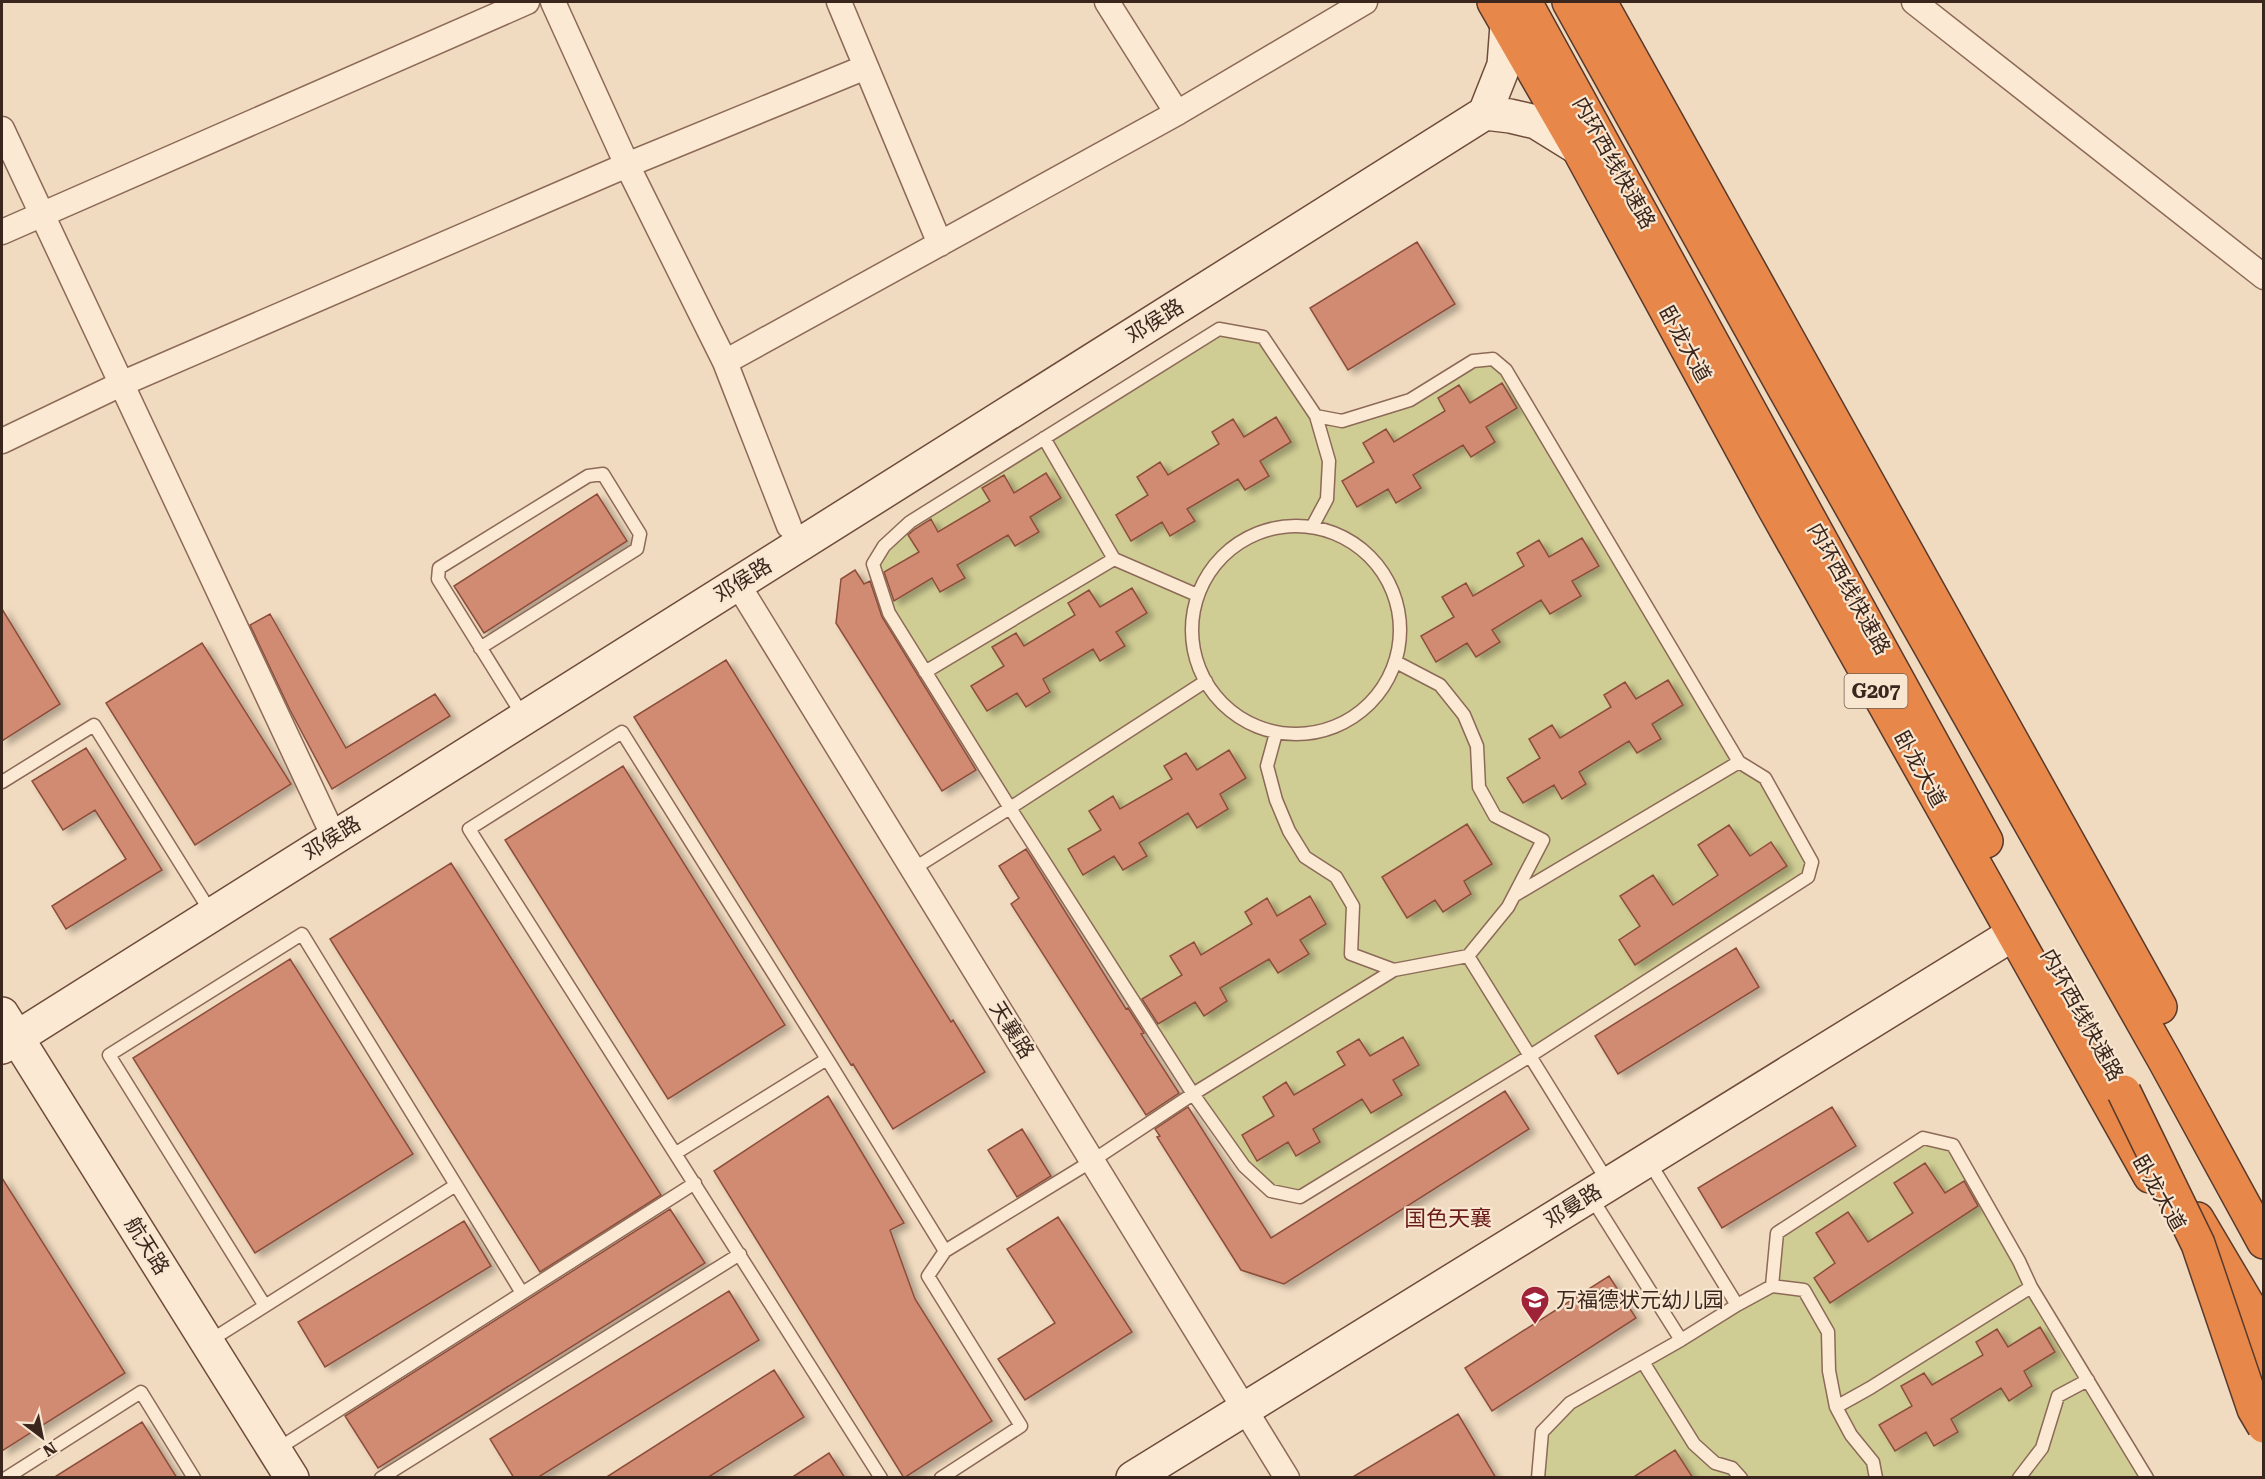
<svg xmlns="http://www.w3.org/2000/svg" width="2265" height="1479" viewBox="0 0 2265 1479" font-family="'Roboto Serif','Noto Sans SC',serif">
<defs>
<filter id="shadow"><feDropShadow dx="6" dy="4" stdDeviation="3" flood-color="#0004"/></filter>
</defs>
<rect width="100%" height="100%" fill="#f1dbc0"/>
<path fill="#d0cd94" d="M1219,329L1263,337L1316,416L1342,421L1410,400L1473,361L1493,359L1739,762L1765,778L1812,862L1808,877L1300,1197L1271,1191L1244,1166L889,613L873,564L884,546Z
M1923,1138L1953,1145L2147,1478H1538L1542,1432L1570,1403L1772,1286L1777,1233Z"/>
<path fill="#d28b73" stroke="#8d4e3b" stroke-width="1.5" filter="url(#shadow)" d="M1417,242L1455,304L1348,370L1310,308Z
M1502,383L1517,408L1486,427L1495,442L1471,457L1463,445L1413,475L1421,488L1396,503L1388,489L1357,507L1342,481L1374,462L1363,443L1386,429L1394,442L1445,411L1438,398L1459,385L1470,403Z
M1276,417L1291,442L1260,461L1269,476L1245,490L1238,479L1187,509L1195,521L1170,536L1162,522L1131,541L1116,515L1148,495L1137,477L1160,462L1168,475L1219,444L1212,432L1233,419L1244,437Z
M1046,473L1061,498L1030,517L1039,532L1015,546L1008,535L957,565L965,578L940,592L932,578L894,601L884,572L919,552L908,535L915,529L931,519L938,532L990,501L982,488L1004,475L1014,493Z
M597,494L627,541L484,633L454,586Z
M1582,538L1599,566L1572,581L1581,596L1550,614L1541,600L1492,630L1500,642L1476,657L1467,643L1436,662L1421,636L1454,617L1442,597L1466,583L1473,596L1524,566L1517,553L1539,540L1549,557Z
M855,570L864,584L870,581L882,617L976,770L942,791L836,623L841,579Z
M1132,588L1147,613L1116,632L1125,646L1100,661L1093,649L1043,679L1050,692L1026,707L1017,693L987,711L971,686L1004,666L992,647L1016,633L1024,646L1075,615L1068,603L1089,590L1100,607Z
M2,609L60,704L2,741Z
M270,614L346,748L435,694L450,716L332,789L290,710L250,625Z
M202,643L291,784L195,845L106,703Z
M726,660L951,1022L953,1020L985,1072L893,1129L853,1064L851,1065L634,717Z
M1668,680L1683,705L1652,724L1661,739L1637,753L1629,741L1579,772L1586,784L1562,799L1554,785L1523,803L1507,778L1540,758L1529,739L1552,725L1560,738L1611,707L1604,695L1625,682L1636,699Z
M86,748L162,870L66,929L52,906L126,859L95,810L63,830L32,781Z
M1229,750L1246,778L1220,794L1228,809L1197,828L1188,813L1139,843L1147,856L1123,870L1114,856L1083,875L1068,849L1101,830L1089,811L1113,796L1120,809L1172,779L1164,766L1186,753L1197,770Z
M623,766L785,1025L668,1099L505,840Z
M1467,824L1492,864L1464,881L1471,894L1443,912L1435,900L1407,918L1382,877Z
M1729,825L1750,856L1771,842L1787,866L1635,965L1619,940L1640,926L1620,896L1653,875L1673,905L1718,875L1698,845Z
M1026,849L1126,1009L1128,1008L1144,1033L1141,1034L1179,1093L1146,1115L1011,904L1019,898L999,866Z
M451,863L661,1195L540,1272L330,939Z
M1310,896L1326,924L1300,940L1309,954L1278,973L1269,959L1220,988L1227,1001L1204,1016L1195,1002L1158,1024L1142,999L1182,975L1170,956L1194,942L1201,955L1252,924L1245,912L1267,898L1277,916Z
M1736,948L1759,987L1618,1074L1595,1036Z
M290,959L413,1154L255,1253L133,1058Z
M1403,1037L1419,1065L1393,1080L1402,1095L1371,1113L1362,1099L1313,1129L1320,1142L1296,1156L1288,1142L1257,1161L1242,1135L1274,1116L1263,1097L1286,1082L1294,1095L1345,1065L1337,1052L1359,1039L1370,1056Z
M1505,1091L1529,1129L1284,1284L1241,1270L1157,1137L1160,1136L1155,1129L1188,1107L1271,1238Z
M828,1096L904,1223L890,1230L915,1299L992,1421L904,1478L714,1171Z
M1832,1107L1856,1146L1722,1228L1698,1188Z
M1022,1129L1051,1176L1017,1197L988,1150Z
M1925,1163L1945,1193L1964,1181L1978,1206L1830,1303L1814,1278L1835,1263L1816,1233L1848,1212L1868,1242L1913,1213L1894,1183Z
M2,1178L125,1373L2,1451Z
M670,1209L705,1263L378,1468L345,1416Z
M1058,1217L1132,1332L1025,1400L998,1359L1055,1323L1007,1249Z
M464,1221L491,1266L325,1367L298,1322Z
M1609,1276L1636,1318L1492,1411L1465,1368Z
M729,1291L759,1340L537,1478H514L490,1439Z
M2040,1327L2055,1352L2024,1371L2032,1386L2009,1401L2001,1388L1951,1419L1958,1432L1934,1446L1926,1432L1895,1451L1879,1425L1912,1406L1901,1386L1924,1373L1932,1385L1983,1355L1976,1342L1997,1329L2008,1347Z
M774,1370L804,1417L707,1478H605Z
M1458,1414L1496,1478H1351Z
M142,1422L177,1478H53Z
M1675,1450L1693,1478H1632Z
M829,1453L845,1478H791Z"/>
<g fill="none" stroke-linecap="round" stroke-linejoin="round">
<g stroke="#8c6a57" stroke-width="15">
<path id="lane" d="M1044,438L1114,559L1197,595
M1192 630a104 104 0 1 1 208 0a104 104 0 1 1-208 0Z
M1312,527L1327,499L1329,461L1316,416
M480,648L637,549L640,534L603,474L588,476L439,568L438,579L523,716
M1396,662L1440,685L1464,715L1477,746L1479,787L1495,816L1543,840L1508,907L1468,956L1608,1182
M925,672L1114,559
M1206,681L1010,808L889,613L873,564L884,546L910,522L1219,329L1263,337L1316,416L1342,421L1410,400L1473,361L1493,359L1506,370L1739,762L1515,895
M1276,733L1267,766L1276,800L1289,831L1305,857L1336,877L1353,906L1351,954L1394,970L1468,956
M2,782L94,725L212,914
M913,869L1010,808L1193,1094L1394,970
M827,1059L945,1251L1092,1161L1193,1094L1244,1166L1271,1191L1300,1197L1530,1056L1808,877L1812,862L1765,778L1739,762
M676,1153L827,1059L622,732L469,829L881,1478
M1591,1197L1681,1340L1737,1305L1648,1160
M1772,1286L1777,1233L1923,1138L1953,1145L2019,1261L2031,1287
M1737,1305L1772,1286L1804,1290L1828,1332L1829,1371L1836,1407L1870,1388L2031,1287L2147,1478
M265,1306L109,1055L302,934L456,1185
M208,1342L456,1185L522,1293
M1643,1362L1694,1444L1715,1463L1732,1468L1741,1478
M1836,1407L1851,1435L1873,1462L1876,1478
M276,1450L695,1183
M6,1478L141,1392L194,1478
M381,1478L740,1254
M941,1478L1021,1426L928,1276L945,1251
M1538,1478L1542,1432L1570,1403L1681,1340
M2019,1478L2042,1448L2058,1396L2088,1380"/>
</g>
<g stroke="#8c6a57" stroke-width="27">
<path id="street" d="M553,2L627,165L725,362L1177,113L1365,2
M839,2L940,244
M1107,2L1177,113
M1914,2L2264,277
M2,129L334,837
M2,232L527,2
M725,362L789,526
M2,441L121,384L627,165L866,67
M737,583L1287,1478"/>
</g>
<g stroke="#6e4b3a" stroke-width="36">
<path id="secondary" d="M1507,25L1504,65L1485,113L1510,116L1536,122L1578,148
M2,1014L292,1478
M2,1047L1485,113
M1133,1478L2013,934"/>
</g>
<g stroke="#59392b" stroke-width="36">
<path id="highway" d="M1494,2L1578,148L1773,506L2150,1176
M1525,2L1986,841
M1569,2L1783,386L2165,1061L2264,1242
M1600,2L2160,1007
M2197,1219L2264,1332
M2234,1326L2264,1377"/>
</g>
<use href="#lane" stroke="#fbe9d4" stroke-width="12"/>
<use href="#street" stroke="#fbe9d4" stroke-width="24"/>
<use href="#secondary" stroke="#fbe9d4" stroke-width="33"/>
<use href="#highway" stroke="#e7884a" stroke-width="33"/>
<g stroke="#59392b" stroke-width="36" stroke-linecap="butt">
<path id="highway-bridge" d="M2124,1092L2198,1244L2254,1409L2264,1426"/>
</g>
<use href="#highway-bridge" stroke="#e7884a" stroke-width="33"/>
</g>
<defs>
<g id="school-pin" transform="scale(1.5)"><path d="M0 17L-7.5 6A9.5 9.5 0 1 1 7.5 6Z" fill="#a02238" stroke="#f8e6d1"/><path d="M0-5L7-2L0 1L-7-2ZM-4 1L0 2.5L4 1V4Q0 6-4 4Z" fill="#fff"/></g>
</defs>
<g fill-rule="evenodd">
<use href="#school-pin" x="1535" y="1300"/>
</g>
<g text-anchor="middle" dominant-baseline="central" stroke-width="4.5" stroke-linejoin="round" paint-order="stroke">
<rect fill="#f8e6d1" stroke="#736052" stroke-width="1.5" x="1844.5" y="674" width="63" height="34" rx="4.5"/>
<g font-size="20" font-weight="bold" fill="#3a261c">
<text x="1876" y="691">G207</text>
</g>
<g font-size="21" fill="#3a261c" stroke="#f8e6d1">
<text transform="translate(1614 163) rotate(61)">内环西线快速路</text>
<text transform="translate(1155 321) rotate(-32)">邓侯路</text>
<text transform="translate(1685 344) rotate(61)">卧龙大道</text>
<text transform="translate(743 580) rotate(-32)">邓侯路</text>
<text transform="translate(1849 589) rotate(61)">内环西线快速路</text>
<text transform="translate(1920 769) rotate(61)">卧龙大道</text>
<text transform="translate(332 838) rotate(-32)">邓侯路</text>
<text transform="translate(2082 1015) rotate(61)">内环西线快速路</text>
<text transform="translate(1012 1030) rotate(58)">天襄路</text>
<text transform="translate(2159 1193) rotate(60)">卧龙大道</text>
<text transform="translate(1573 1206) rotate(-32)">邓曼路</text>
<text transform="translate(147 1246) rotate(58)">航天路</text>
</g>
<g font-size="21" fill="#3a261c" stroke="#f8e6d1" text-anchor="start">
<text x="1556" y="1300">万福德状元幼儿园</text>
</g>
<g font-size="22" fill="#6a1c18" stroke="#f8e6d1">
<text x="1448" y="1218">国色天襄</text>
</g>
</g>
<rect width="2265" height="1479" fill="none" stroke="#3a261c" stroke-width="6"/>
<g transform="translate(42 1437) rotate(148)" stroke="#f8e6d1" stroke-width="4.5" paint-order="stroke">
<path d="M0-4.5L10 22L0 15L-10 22Z" fill="#3a261c"/>
<text y="-9" font-size="16" font-weight="bold" text-anchor="middle" fill="#3a261c">N</text>
</g>
</svg>
